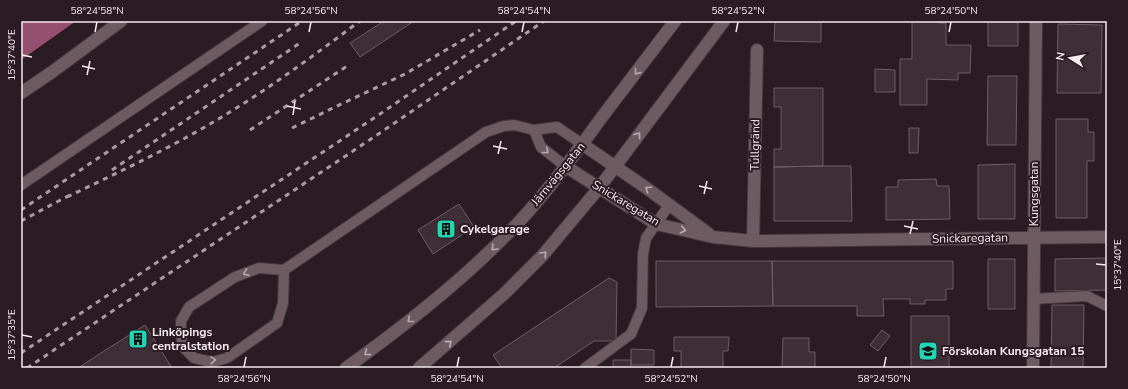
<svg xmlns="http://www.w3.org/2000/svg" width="1128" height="389" viewBox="0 0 1128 389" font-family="'Nunito Sans',sans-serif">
<rect width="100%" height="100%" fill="#2b1b22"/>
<path fill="#96506f" d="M21,21H76L21,60Z"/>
<path fill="#3f2e35" stroke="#705d64" d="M384,21H414L360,57L350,43Z
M775,21H821V42L774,41Z
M912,21H939V23H946V45H971L970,73H958V80L927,79V105H900V59H912Z
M988,21H1018V46H988Z
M1058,24L1102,25L1101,93H1057Z
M875,69L895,70V92H875Z
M988,76H1017L1016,145H987Z
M774,88H823V166L774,167V149H781V107H774Z
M1056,119H1088V132H1094V161H1087V218H1056Z
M909,128H919L918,153H909Z
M1015,164V219H978V165Z
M823,166H851L852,221H774V167Z
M936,179L937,186H949L950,219L886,220V187H898V180Z
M459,204L474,227L433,254L418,230Z
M1107,258V290L1055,291V259Z
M988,259H1015V309H988Z
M656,261H772L773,306L656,307Z
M772,261H953V289H946V300H925V304H910V299H883L884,316H857V306H773Z
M609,278L617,282L616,341H594L554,368H502L493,355Z
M1052,305H1084L1083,368H1051Z
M911,316H949V368H911Z
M145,325L172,368H78L101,353Z
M882,330L890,336L878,351L870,345Z
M674,337H729L728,351H723V368H681V351H674Z
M783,338H809V352H815V368H782Z
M631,349L654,350V365H631Z
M613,360H631V368H613Z"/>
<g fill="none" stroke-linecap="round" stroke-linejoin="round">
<g stroke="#45383d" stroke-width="12">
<path id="lane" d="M534,130L541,147L565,166
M21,185L262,21
M284,270L283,303L277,323L227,358L212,362L194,358L183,347L181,335V321L189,307L235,277L259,268L284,270L486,132L504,126L514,125L534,130L557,127L582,144
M1033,299L1087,296L1107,306
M585,368L631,334L642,308L643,254L646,238L670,204"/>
</g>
<g stroke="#45383d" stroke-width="14">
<path id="street" d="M582,144L645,187L709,234
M565,166L656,224L713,237L753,241L1107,237
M753,241L757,50
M1033,368L1036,21"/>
</g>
<g stroke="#45383d" stroke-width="14">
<path id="secondary" d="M21,93L52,72L121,21
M346,368C406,325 466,278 517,224C548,191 575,154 602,117C626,85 651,53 675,21
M419,368L504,294L543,255L599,188L724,21"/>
</g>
<use href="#lane" stroke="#6e5b62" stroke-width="10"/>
<use href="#street" stroke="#6e5b62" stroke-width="12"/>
<use href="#secondary" stroke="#6e5b62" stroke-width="12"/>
<path stroke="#aa9da2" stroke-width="3" stroke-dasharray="5 5" stroke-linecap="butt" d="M292,128L335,107L405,74L480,30
M250,130L350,64
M112,170L300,43
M67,197C117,173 168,149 215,121C266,91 313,56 360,21
M21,210L302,21
M21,221L70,195
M21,353L377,116L516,21
M27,368L374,137L544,21"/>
</g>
<defs><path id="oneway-chevron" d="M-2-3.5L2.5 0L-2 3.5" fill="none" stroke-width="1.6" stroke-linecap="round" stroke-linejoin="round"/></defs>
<g stroke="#b8aaaf">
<use href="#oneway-chevron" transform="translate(637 72) rotate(127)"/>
<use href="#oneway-chevron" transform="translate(638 135) rotate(-53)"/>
<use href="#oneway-chevron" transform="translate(546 151) rotate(39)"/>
<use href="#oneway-chevron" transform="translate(648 189) rotate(-145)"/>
<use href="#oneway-chevron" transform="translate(683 230) rotate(13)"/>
<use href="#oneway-chevron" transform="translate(494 248) rotate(134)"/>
<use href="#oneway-chevron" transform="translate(544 254) rotate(-47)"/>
<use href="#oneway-chevron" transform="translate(246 273) rotate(159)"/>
<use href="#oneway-chevron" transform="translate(410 320) rotate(141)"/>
<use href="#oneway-chevron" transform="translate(449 343) rotate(-40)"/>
<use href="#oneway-chevron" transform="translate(367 353) rotate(144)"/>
<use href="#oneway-chevron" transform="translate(213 360) rotate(-3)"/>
</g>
<path fill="none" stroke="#f5eaee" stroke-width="1.5" d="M95,32L97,22M309,32L311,22M522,32L524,22M736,32L738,22M949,32L951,22M22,55L32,57M82,66L95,69M87,75L90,61M287,106L301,109M293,115L295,101M493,146L507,149M498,154L501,141M699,186L712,189M704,194L707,181M904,226L918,229M910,234L913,221M1096,264L1106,265M22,335L32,337M244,367L246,357M457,367L459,357M671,367L673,357M884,367L886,357"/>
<defs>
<g id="building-square" transform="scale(1)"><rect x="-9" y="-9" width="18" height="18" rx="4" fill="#21d5b0" stroke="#2b1b22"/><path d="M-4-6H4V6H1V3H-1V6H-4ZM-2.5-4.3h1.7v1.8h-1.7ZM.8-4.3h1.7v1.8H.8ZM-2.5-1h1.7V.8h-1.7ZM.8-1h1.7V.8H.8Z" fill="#111"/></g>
<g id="school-square" transform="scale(1)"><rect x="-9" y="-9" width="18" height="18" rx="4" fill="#21d5b0" stroke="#2b1b22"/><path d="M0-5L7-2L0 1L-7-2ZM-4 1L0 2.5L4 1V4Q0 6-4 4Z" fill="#111"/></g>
</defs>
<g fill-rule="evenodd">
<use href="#building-square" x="446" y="229"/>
<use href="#building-square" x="138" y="339"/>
<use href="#school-square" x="928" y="351"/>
</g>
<g text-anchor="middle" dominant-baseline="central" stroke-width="4" stroke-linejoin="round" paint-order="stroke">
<g font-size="12" fill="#f5eaee" stroke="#2b1b22">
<text transform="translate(755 145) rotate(-89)">Tullgränd</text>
<text transform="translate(558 174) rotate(-51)">Järnvägsgatan</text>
<text transform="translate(1034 194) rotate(-90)">Kungsgatan</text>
<text transform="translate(626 203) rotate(31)">Snickaregatan</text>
<text transform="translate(970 238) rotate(-1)">Snickaregatan</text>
</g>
<g font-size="12" font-weight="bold" fill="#f5eaee" stroke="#2b1b22" text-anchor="start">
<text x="460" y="229">Cykelgarage</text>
<text x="152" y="332">Linköpings<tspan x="152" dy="14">centralstation</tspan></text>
<text x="942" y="351">Förskolan Kungsgatan 15</text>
</g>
</g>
<rect width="1128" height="389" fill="none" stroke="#2b1b22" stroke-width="44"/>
<g transform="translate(1070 58) rotate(281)" stroke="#2b1b22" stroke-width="3" paint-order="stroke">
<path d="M0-3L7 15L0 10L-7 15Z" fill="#f5eaee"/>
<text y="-6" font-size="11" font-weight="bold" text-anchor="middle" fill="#f5eaee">N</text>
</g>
<rect x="22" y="22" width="1084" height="345" fill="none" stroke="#f5eaee" stroke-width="1.5"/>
<g font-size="10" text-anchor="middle" fill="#f5eaee">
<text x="97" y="14">58°24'58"N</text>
<text x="311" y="14">58°24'56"N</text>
<text x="524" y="14">58°24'54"N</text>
<text x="738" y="14">58°24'52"N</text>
<text x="951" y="14">58°24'50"N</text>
<text transform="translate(11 55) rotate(-90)" y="4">15°37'40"E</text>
<text transform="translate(1117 265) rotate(-90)" y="4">15°37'40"E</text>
<text transform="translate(11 335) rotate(-90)" y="4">15°37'35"E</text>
<text x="244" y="382">58°24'56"N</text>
<text x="457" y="382">58°24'54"N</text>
<text x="671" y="382">58°24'52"N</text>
<text x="884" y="382">58°24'50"N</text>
</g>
</svg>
